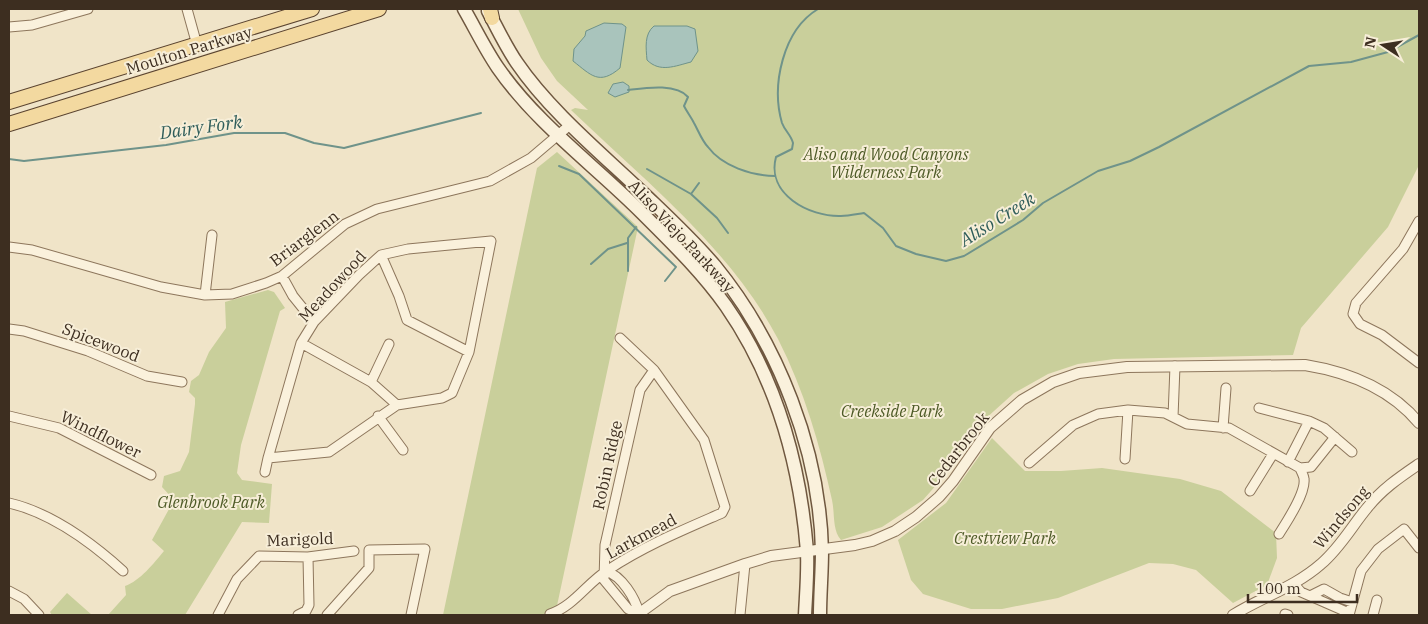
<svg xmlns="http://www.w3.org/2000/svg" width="1428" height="624" viewBox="0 0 1428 624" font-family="'IBM Plex Serif',serif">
<rect width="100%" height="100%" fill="#f0e4c8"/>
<path fill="#c9cf9b" d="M518,9H1419V165L1388,227L1301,328L1293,355L1114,359L1078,364L1048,374L1014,393L984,420L946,474L923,500L882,527L841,540C832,530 835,513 832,500C820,445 804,390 778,339C731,249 644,180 571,110L575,108L588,110L557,81L541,58Z
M557,152L638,227L555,615H443L537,168Z
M268,290L274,292L285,308L280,311L241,445L237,473L242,480L272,484L269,523L242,522L185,615H108L126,595L125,586C140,581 154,563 164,551L152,540L174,500L162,487L164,476L180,471L189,452L195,404V398L189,392L191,381L199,375L209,352L226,328L225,302Z
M992,438L1025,471H1061L1102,468L1180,479L1221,491L1276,533L1277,558L1267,585L1233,603L1196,570L1173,564L1149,563L1058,598L1002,609H971L923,594L911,580L898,540L946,503Z
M67,593L92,615H52L50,612Z"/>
<path fill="#a9c4bc" stroke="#6f938a" d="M604,23L622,24L626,27L620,68C599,86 591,75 573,61L574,49L585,36L586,31Z
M654,26H687L695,29L698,51L691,62C675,66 660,73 647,60C646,48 644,34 654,26Z
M623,82L629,86V92L615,97L608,93L613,84Z"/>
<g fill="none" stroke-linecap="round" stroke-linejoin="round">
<path stroke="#6f938a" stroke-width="2" d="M818,9C783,30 771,85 782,123C785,131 791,135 793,143L792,149L776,157C766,194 809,217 841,216C849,216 857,214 864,213L883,228L896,246L916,254L946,261L964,256L1023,220L1043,203L1098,171L1130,161L1159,147L1309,66L1351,62L1388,52L1419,35
M628,90C645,88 676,83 688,97L684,106C687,112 691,117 694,123C698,130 702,141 708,147C722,166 752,176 775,176
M9,159L24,161L166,145L234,133H285L314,143L344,148L481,113
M559,166L579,174L676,267L665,281
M647,169L691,194
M699,183L691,194L717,218L728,233
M591,264L608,249L627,243
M628,271V238L636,227"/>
<g stroke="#8d765c" stroke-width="11">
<path id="minor" d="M187,9L197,45
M9,27L32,25L88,9
M1419,221L1403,249L1356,303L1353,314L1360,324L1382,335L1419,363
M9,247L32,250L161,287L205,295L232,294L266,283L282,276L345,224L377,209L490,181L531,158L571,124
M381,255L399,296L407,320L469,352
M282,276L293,296L314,322
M205,295L212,235
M9,329L24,331L88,351L147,376L182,382
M301,343L371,382L397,405
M371,382L389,344
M1259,408L1309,421L1324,428L1352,452
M9,416L59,428L151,475
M378,416L403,450
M1173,417L1175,366
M1223,428L1226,388
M1125,459L1128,410
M1288,462L1309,421
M1029,463L1073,425L1098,414L1128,410L1165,413L1187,424L1229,428L1300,468
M265,472L268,458L301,343L314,322L359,275L381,255L408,249L491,241L469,352L452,393L442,398L397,405L329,452L268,458
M1250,491L1273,454
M9,503C52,513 91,542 123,571
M1279,534C1286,523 1306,493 1304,479C1304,476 1301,471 1300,468L1311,467L1335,437
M606,571C622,576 635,598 639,613
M1294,584L1301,592L1349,613
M9,591L24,599L39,615
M1312,595L1324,589L1340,598L1352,602
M639,613L628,609L604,580L605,545L640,390L654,370
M550,614C574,606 587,583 608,570C644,546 683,530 722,513L725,507L704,440L654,370L620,338
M1285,614L1288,615
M218,615L237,579L259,556L308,557L354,551
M298,615L306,611L309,605L308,557
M327,615L369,568V550L425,549L411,615
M740,615L745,564
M1349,615L1361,571L1378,549L1404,529L1419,548
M1373,615L1377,600"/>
</g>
<g stroke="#8d765c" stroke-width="12">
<path id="tertiary" d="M637,615L670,591L745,564L771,556L855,545L872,541L895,531L916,517L939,497L953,481L990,428L1022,400L1053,382L1079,373L1127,367L1305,365C1348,372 1390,388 1419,423
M1233,615C1262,597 1295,587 1321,564C1340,548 1352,526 1367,508C1382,489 1400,477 1419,464"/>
</g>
<g stroke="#6f573f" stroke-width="15">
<path id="secondary" d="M464,9C475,28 485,49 498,68C537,124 594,165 642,213C671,242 702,272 726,306C776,378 800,464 807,551C808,572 806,594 805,615
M488,11C497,28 506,47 517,63C549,110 602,154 643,193C668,217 693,240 715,266C778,343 820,451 822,551C822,572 820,594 820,615"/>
</g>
<g stroke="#5b4430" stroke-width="16">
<path id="primary" d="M490,9L492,18
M9,102L312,9
M9,124L379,9"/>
</g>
<use href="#minor" stroke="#faf1dc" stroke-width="9"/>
<use href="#tertiary" stroke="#faf1dc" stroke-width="10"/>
<use href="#secondary" stroke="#faf1dc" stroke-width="12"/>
<use href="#primary" stroke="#f3d9a0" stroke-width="14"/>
</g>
<g text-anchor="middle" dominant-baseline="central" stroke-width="4" stroke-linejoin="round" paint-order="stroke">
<g font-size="16" fill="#3d2e20" stroke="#f7eed8">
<text transform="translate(189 50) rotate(-17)">Moulton Parkway</text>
<text transform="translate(682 236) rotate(47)">Aliso Viejo Parkway</text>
<text transform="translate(304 238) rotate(-37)">Briarglenn</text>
<text transform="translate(332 286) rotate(-47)">Meadowood</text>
<text transform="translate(101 342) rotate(21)">Spicewood</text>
<text transform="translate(101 434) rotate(26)">Windflower</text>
<text transform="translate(958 449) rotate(-52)">Cedarbrook</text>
<text transform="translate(607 465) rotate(-78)">Robin Ridge</text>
<text transform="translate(1341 517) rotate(-50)">Windsong</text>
<text transform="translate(641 536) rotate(-28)">Larkmead</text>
<text transform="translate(300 539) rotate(-2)">Marigold</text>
</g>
<g font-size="16" font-style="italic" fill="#4d5a26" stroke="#f7eed8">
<text x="886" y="154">Aliso and Wood Canyons<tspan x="886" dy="18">Wilderness Park</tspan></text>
<text x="892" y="411">Creekside Park</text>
<text x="211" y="502">Glenbrook Park</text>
<text x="1005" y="538">Crestview Park</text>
</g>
<g font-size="18" font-style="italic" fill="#2f5d5a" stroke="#f7eed8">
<text transform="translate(201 127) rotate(-8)">Dairy Fork</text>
<text transform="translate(997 219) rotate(-32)">Aliso Creek</text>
</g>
</g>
<rect width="1428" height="624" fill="none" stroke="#3d2e20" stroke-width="20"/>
<g transform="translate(1383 45) rotate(282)" stroke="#f7eed8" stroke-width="4" paint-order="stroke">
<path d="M0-4L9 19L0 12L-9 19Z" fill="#3d2e20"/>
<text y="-8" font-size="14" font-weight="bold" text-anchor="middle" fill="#3d2e20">N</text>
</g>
<path d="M1248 594v8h109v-8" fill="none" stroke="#3d2e20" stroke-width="2.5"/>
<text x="1256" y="594" font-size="15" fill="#3d2e20" stroke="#f7eed8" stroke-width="4" paint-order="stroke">100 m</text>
</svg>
